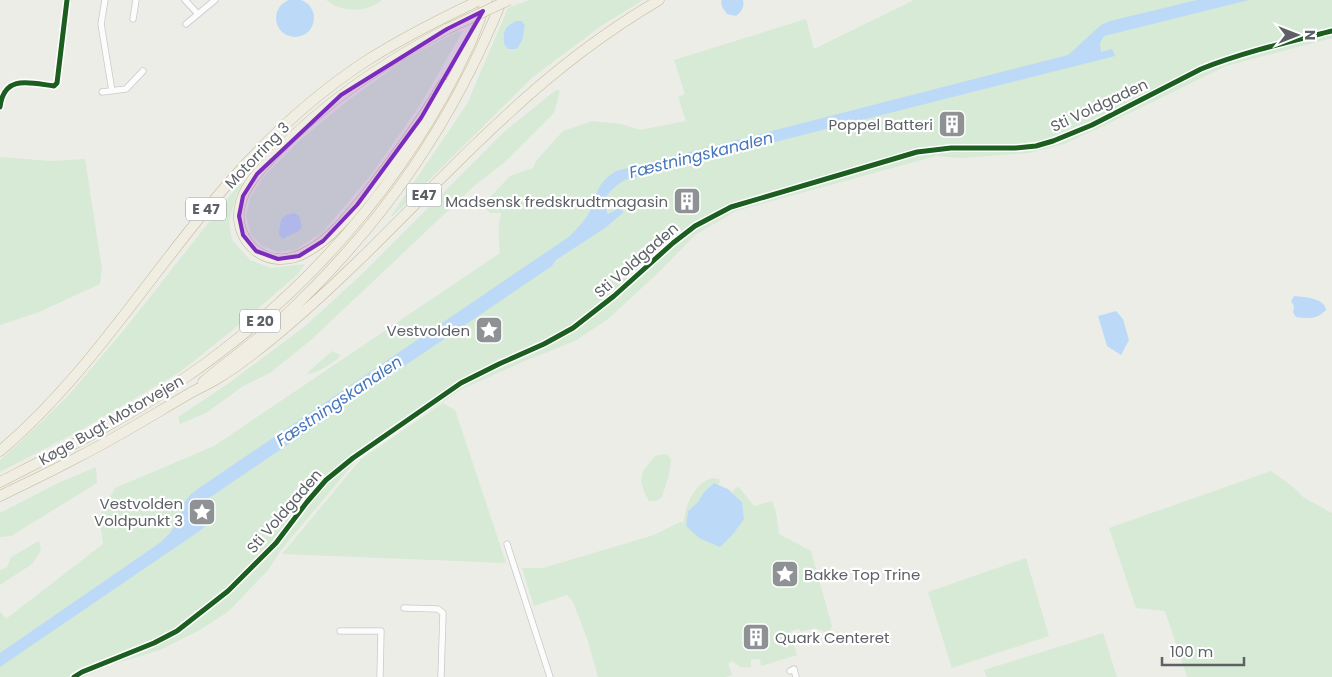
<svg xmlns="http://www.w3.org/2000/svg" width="1332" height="677" viewBox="0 0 1332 677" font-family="Poppins,sans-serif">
<rect width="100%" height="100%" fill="#edede8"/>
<path fill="#d6ead5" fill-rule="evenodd" d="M326,0H382C365,13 343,13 326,0Z
M529,0H643L601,26L533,77L393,216H391L467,104L508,8ZM516,21L525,27L520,46L504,44C503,32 504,26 516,21Z
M914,0H1332V38L1226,66L1099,128L1064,144L1029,153L961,158L936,156L736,211L695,235L659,272L608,319L575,341L527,360L462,389L359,457L281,550L268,570L229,611L200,630L160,650L110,665L83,677H0V611L6,619L103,544L102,535L98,519L115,488L214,446L500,253C498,239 498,227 501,213H490L483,205L510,176L533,168L536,161L563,131L592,121L621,124L640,130L686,121L678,97L685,94L674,60L806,19L814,49Z
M463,31L420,105L371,175L323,232L295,250L278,252L262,246L251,235L246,216L250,198L263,177L300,140L346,102L404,60L456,32Z
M556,90L560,91L554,113L506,161L473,187L311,340L270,373L243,386L206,413L180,424L178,417L229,383L304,327L361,275L505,131Z
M0,157L51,161L85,159L102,269L100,284L39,312L0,325Z
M243,183L236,196L229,222L232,240L250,260L271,268L305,264L297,275L229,333L180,372L79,431L0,472V460L17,445L67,397L124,330L239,184Z
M332,351L340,355L339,358C329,364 318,374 306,374Z
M443,403L455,410L506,563L282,554L361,459Z
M663,454L668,455L671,460L669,475L662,497L656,501H649L645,494L641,482L643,471L655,456Z
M96,467L97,483L11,536L0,537V513L54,485Z
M1271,471L1292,486L1303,497L1332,513V677H1187L1165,611L1136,608L1109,528Z
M712,478L719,479L720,482L718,485L714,483L704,492L698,502L688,511L742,502L732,492L736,488L739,487L754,506L772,501L776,512L779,534L811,551L832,626L830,631L825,632L815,628L801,632L799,629L793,630L790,633L797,655L761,666L760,659H751V667C743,668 739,668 733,661L728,663L732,675L726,677H598L588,641L573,602L567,595L534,606L522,568H543L654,535L680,522H684C685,504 695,483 712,478Z
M39,541L41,550L32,564L0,585V570L7,567L11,557Z
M1026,558L1049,636L952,668L928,592Z
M1103,633L1117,677H987L984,670Z"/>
<path fill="#bcdaf7" d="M276 18a19 19 0 1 1 38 0a19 19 0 1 1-38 0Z
M722,0H743C745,7 741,12 736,16L727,14L722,7L721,1Z
M1197,0H1249L1104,36L1100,43L1101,52L1112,49L1115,56L625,180C612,188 600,197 608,214L619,208L624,212L605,228L556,260L552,266L209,498L199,504L193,512L196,518L199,521L207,516L211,520L201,530L0,667V653L161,542L169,534L179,520L183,504L191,494L202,486L570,236C577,228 585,221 590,211C598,192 597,183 616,171L1068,55L1101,25L1110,21Z
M516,21H522L525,26C523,35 523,44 516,49H508L504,44C503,31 504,27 516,21Z
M294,213L299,216L302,226L299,231L282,239L279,234C281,220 279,216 294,213Z
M1294,296C1305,297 1325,298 1326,310C1318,319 1308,319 1296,317L1293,312L1294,306L1291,301Z
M1116,311L1123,319L1129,340L1121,355L1107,346L1098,316Z
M714,483L728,489L742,502L744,519L733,534L720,547L699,538L686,526L688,511L698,502L704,492Z"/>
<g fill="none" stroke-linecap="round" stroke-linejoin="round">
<g stroke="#c9c9c9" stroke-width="7">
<path id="minor" d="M105,0L101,24L112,91
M185,0L198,14
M133,19L136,0
M186,24L215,0
M102,92L126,89L143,71
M507,544L550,677
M404,608L438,609L443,613L441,677
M340,631H381L380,677
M790,671L794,669L796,677"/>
</g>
<g stroke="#c5ba95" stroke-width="11">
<path id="motorway" d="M443,84C421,122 394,158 367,193C351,213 331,239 308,251C292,261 271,263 255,250C242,239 236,222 240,206C244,185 262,168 276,153C325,102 384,62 447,29
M203,382C231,358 262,337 289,312C384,222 453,122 502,0
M0,451C92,373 153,268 233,178C271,135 315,95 363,63C400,39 440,19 480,0
M0,482C61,451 122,421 179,382C303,298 406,182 469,46C476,31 481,15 487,0
M0,496C26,483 53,471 78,457C116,438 151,416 187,395C198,388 210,384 220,377C246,361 270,341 293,321C369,256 435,180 509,113C555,70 605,32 659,0"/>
</g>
<use href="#minor" stroke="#fcfcfc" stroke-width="5.5"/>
<use href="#motorway" stroke="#f0ede2" stroke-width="10"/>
<g stroke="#c5ba95" stroke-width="11" stroke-linecap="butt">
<path id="motorway-bridge" d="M447,29L509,0"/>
</g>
<use href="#motorway-bridge" stroke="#f0ede2" stroke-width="10"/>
<g stroke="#fff" stroke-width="8">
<path id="cycleway" d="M0,107C4,74 30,83 54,86L57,83L67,0
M74,677L82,672L154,643L177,631L228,591L276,543L307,502L326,480L353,458L461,383L499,364L544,344L573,328L614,296L673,243L695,226L731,207L917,152L951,148H1015L1036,146L1053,141L1092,125L1201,69C1244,52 1288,42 1332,31"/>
</g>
<use href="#cycleway" stroke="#1b5e20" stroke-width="5"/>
</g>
<path fill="#7b2cbf" fill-opacity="0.2" stroke="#7b2cbf" stroke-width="4" stroke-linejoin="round" d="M483,11L421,118L357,205L323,241L299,256L278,259L256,251L243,235L239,216L243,196L257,174L341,95L447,29Z"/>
<defs>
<g id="building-square" transform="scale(1.4375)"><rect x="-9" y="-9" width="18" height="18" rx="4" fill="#8f9294" stroke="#fff"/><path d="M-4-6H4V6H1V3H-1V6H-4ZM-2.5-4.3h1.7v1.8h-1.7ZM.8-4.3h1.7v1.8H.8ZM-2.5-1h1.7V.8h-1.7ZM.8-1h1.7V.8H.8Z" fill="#fff"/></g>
<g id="sight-square" transform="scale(1.4375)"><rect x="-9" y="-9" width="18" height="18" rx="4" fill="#8f9294" stroke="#fff"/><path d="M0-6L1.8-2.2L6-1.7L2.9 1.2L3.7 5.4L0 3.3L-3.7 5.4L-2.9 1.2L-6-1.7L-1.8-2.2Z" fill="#fff"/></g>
</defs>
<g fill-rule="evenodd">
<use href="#building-square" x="952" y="124"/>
<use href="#building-square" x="687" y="201"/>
<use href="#sight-square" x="489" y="330"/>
<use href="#sight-square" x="202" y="512"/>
<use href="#sight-square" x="785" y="574"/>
<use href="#building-square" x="756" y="637"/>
</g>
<g text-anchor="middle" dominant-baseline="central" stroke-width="4.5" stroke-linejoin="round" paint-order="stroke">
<g fill="#fff" stroke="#8e9094" stroke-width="1">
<rect x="406.5" y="183.5" width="35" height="23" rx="4"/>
<rect x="186" y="197.5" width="40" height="23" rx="4"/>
<rect x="240" y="309.5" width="40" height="23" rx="4"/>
</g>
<g font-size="14" font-weight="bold" fill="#5d6166">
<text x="424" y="195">E47</text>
<text x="206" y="209">E 47</text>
<text x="260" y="321">E 20</text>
</g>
<g font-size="15" fill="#5d6166" stroke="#fff">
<text transform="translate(1099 105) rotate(-25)">Sti Voldgaden</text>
<text transform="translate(257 155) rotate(-46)">Motorring 3</text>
<text transform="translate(636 260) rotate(-41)">Sti Voldgaden</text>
<text transform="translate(111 420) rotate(-30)">Køge Bugt Motorvejen</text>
<text transform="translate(284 511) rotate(-49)">Sti Voldgaden</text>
</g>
<g font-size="15" fill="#5d6166" stroke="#fff" text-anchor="end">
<text x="933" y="124">Poppel Batteri</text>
<text x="668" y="201">Madsensk fredskrudtmagasin</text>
<text x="470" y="330">Vestvolden</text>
<text x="183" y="503">Vestvolden<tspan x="183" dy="17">Voldpunkt 3</tspan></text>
<text x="804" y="574" text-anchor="start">Bakke Top Trine</text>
<text x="775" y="637" text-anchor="start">Quark Centeret</text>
</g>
<g font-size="16" font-style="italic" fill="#4677ba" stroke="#fff">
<text transform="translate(701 155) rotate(-14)">Fæstningskanalen</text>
<text transform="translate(339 401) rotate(-34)">Fæstningskanalen</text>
</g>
</g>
<g transform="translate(1297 35) rotate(90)" stroke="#ffffff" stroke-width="4" paint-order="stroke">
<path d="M0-4L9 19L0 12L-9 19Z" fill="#5d6166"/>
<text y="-8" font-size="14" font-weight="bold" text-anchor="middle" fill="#5d6166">N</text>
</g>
<path d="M1162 657v8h82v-8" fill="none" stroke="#5d6166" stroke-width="2.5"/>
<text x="1170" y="657" font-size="15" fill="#5d6166" stroke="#ffffff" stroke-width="4" paint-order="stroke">100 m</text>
</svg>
